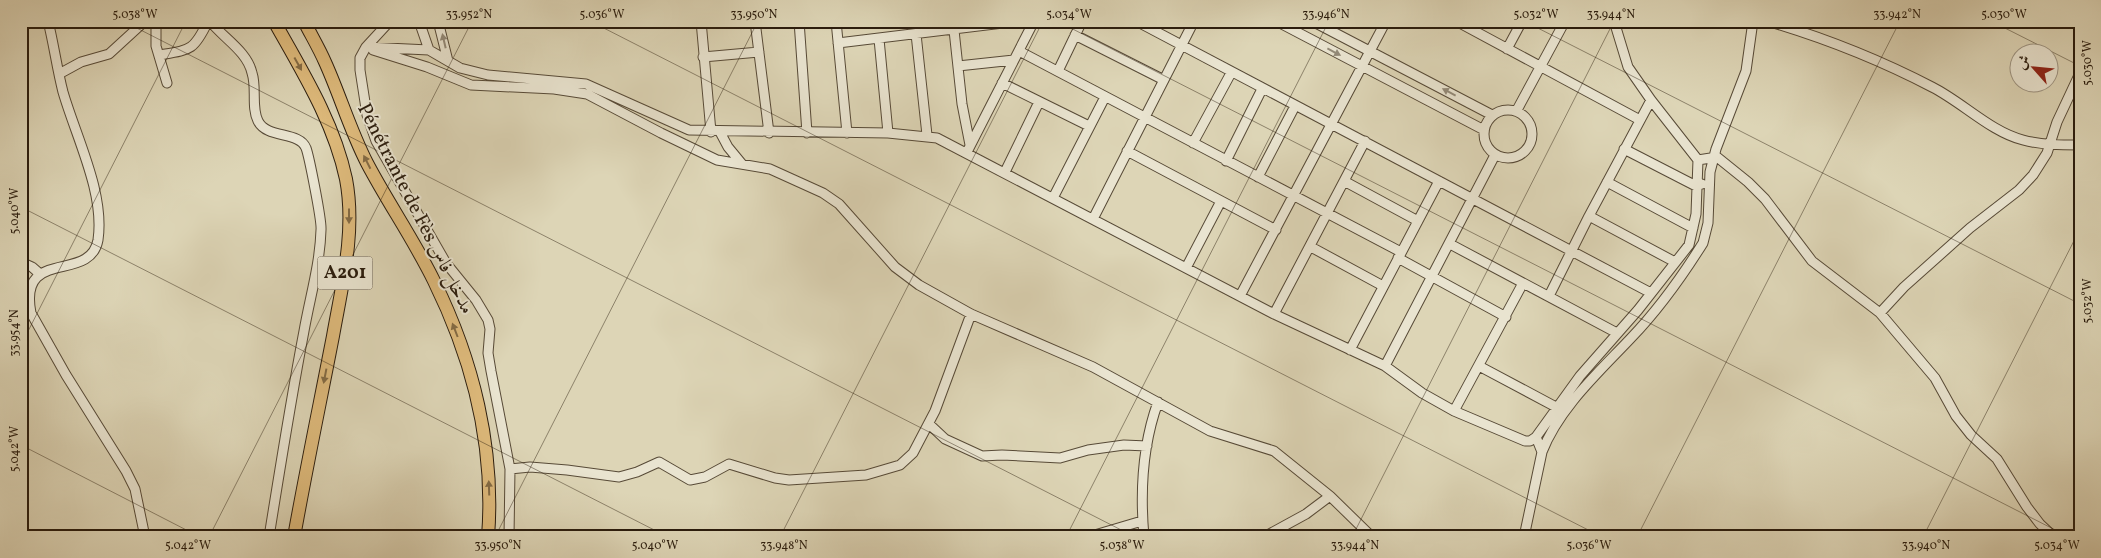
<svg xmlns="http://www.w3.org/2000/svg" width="2101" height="558" viewBox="0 0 2101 558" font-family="Vollkorn,Amiri,serif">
<rect width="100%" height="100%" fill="#ddd5b6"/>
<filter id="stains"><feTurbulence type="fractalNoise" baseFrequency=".004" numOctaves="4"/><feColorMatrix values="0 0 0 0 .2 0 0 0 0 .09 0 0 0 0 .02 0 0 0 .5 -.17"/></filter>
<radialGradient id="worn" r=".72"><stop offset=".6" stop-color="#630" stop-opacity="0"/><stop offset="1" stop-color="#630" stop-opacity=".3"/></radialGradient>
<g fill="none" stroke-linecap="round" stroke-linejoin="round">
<g stroke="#574a37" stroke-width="11">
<path id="minor" d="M48,21C54,45 57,69 63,92C76,137 105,193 98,240C90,284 18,246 31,313L66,375L126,471L135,489L145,537
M152,21L156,25V46L167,83
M210,21C223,38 247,51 252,73C257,88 251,107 258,121C267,139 299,131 306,148C309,156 322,221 321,230C320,264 310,297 304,331C291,399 280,468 269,537
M390,21L366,47L360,58V70L367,115L376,141L446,263L476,300L488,320L490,329L488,353L491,371L510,469L509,537
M419,21L429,50
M438,21L448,61
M701,21L711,132
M755,21L769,133
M799,21L807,133
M836,21L847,133
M953,21L962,104L970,145
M1136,21L1651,293
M1276,21L1484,130
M1312,21L1492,115
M1456,21L1640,120
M1767,21C1825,38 1878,59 1932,87C1962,102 1991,132 2023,140C2042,145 2061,145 2080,145
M2079,21L2080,22
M916,34L927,135
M1075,35L1164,80
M879,39L888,133
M838,43L1019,21
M366,47L429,50L460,68L488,75L586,84L689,130L888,133L937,138L1274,314L1385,366L1422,393L1454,411L1525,441H1530L1536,437
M1507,49L1522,21
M373,50L427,67L471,85L554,89L587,94L661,133L717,160L770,169L823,193L839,204L895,267L919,285L971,314L1093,367L1210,431L1274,451L1330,496L1372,537
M1019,51L1401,252
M159,55C190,50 194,51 208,21
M703,57L759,52
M958,66L1014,60
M1058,71L1082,21
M59,74L81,62L109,54L145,21
M1002,83L1089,126
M1484 134a24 24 0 1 1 48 0a24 24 0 1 1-48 0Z
M1517,110L1565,21
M720,132L728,147L742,164
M1193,143L1231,73
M1624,149L1696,186L1702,184
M1127,151L1276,230
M967,152L1034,21
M1698,160L1717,157L1748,182L1765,199L1812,261L1880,313
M1226,161L1262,89
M1005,172L1039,102
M1258,177L1295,106
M1344,181L1365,141
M1607,182L1693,228
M1053,198L1105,97
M1589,216L1675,262
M1093,219L1194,21
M1450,244L1617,333
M1311,247L1383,286
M1398,258L1506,317
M21,262L32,267L40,274
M1186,268L1221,201
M1240,296L1386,21
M1549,296L1589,216L1651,100
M1274,314L1344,181L1418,221
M1350,350L1439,181
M1385,366L1495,155
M1479,366L1556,407
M1454,411L1523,283
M929,424L945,439L982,456L1002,455L1060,458L1088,450L1124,445L1147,446
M1542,452C1559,408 1599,372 1631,338C1658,310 1683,275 1703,243L1708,223L1710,172L1716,149L1746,71L1753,21
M510,469L530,467L567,470L619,477L637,472L659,462L690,480L705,477L729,464L775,478L789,480L866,475L900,465L913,453L935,411L971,314
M1088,537L1142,521
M1144,537C1140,492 1142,446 1158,402
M1264,537L1306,514L1330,496
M1524,537L1542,452L1536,437L1580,376L1638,310L1689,245L1696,214L1698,160L1651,100L1628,67L1614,21
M2054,537L2040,524L2027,507L1997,459L1971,435L1956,416L1935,378L1880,313L1904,287L1970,228L2019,190L2033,175L2047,153L2057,122L2080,73"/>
</g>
<g stroke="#2a1c0d" stroke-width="14">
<path id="highway" d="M274,21C302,71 334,122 346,179C356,231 342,285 333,336C320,403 306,470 294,537
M304,21C311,35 319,48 325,62C340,95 350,130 367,163C388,203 414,240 434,281C473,360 495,448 488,537"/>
</g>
<use href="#minor" stroke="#e9e4d0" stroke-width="9"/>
<use href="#highway" stroke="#deba7b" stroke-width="12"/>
</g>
<defs><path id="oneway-solid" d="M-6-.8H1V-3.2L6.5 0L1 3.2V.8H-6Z" transform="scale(1.25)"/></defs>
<g fill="#938a78">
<use href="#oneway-solid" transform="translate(444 41) rotate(-103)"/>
<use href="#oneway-solid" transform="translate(1334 52) rotate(28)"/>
<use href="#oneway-solid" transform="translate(1449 92) rotate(-152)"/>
</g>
<g fill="#846b44">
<use href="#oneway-solid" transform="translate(298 64) rotate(61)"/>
<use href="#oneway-solid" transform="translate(367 162) rotate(-117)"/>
<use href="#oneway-solid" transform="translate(349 216) rotate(90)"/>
<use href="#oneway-solid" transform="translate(455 330) rotate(-111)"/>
<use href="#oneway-solid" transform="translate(325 376) rotate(101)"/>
<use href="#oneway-solid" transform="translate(489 488) rotate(-92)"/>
</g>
<path fill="none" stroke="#2a1c0d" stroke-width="1" stroke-opacity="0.45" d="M123,21L1135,537M590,21L1602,537M1057,21L2069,537M1524,21L2080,304M1991,21L2080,66M21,207L668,537M21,345L186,21M21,445L200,537M209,537L472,21M495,537L758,21M780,537L1043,21M1066,537L1329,21M1352,537L1614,21M1637,537L1900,21M1923,537L2080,229"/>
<g text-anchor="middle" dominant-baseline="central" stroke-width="4" stroke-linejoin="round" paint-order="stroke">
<rect fill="#e9e4d0" stroke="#635848" stroke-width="1" x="317.5" y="256.5" width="55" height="33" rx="4"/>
<g font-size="19" font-weight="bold" fill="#2a1c0d">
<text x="345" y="273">A201</text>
</g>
<g font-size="20" fill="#2a1c0d" stroke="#e9e4d0">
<text transform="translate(415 209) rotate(63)">Pénétrante de Fès مدخل فاس</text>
</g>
</g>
<rect width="2101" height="558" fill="none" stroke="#ddd5b6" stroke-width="55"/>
<g transform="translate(2034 68) rotate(297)"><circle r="24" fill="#e9e4d0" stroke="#9d9482"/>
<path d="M0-4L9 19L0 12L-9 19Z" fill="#8f2418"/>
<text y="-8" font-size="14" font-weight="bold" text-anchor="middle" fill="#2a1c0d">ش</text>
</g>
<rect x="28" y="28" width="2046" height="502" fill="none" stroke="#2a1c0d" stroke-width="2"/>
<g font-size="12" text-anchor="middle" fill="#2a1c0d">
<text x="135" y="18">5.038°W</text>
<text x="469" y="18">33.952°N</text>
<text x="602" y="18">5.036°W</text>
<text x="754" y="18">33.950°N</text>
<text x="1069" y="18">5.034°W</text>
<text x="1326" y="18">33.946°N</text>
<text x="1536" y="18">5.032°W</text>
<text x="1611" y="18">33.944°N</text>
<text x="1897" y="18">33.942°N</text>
<text x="2004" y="18">5.030°W</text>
<text transform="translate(2087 63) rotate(-90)" y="4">5.030°W</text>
<text transform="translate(14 211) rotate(-90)" y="4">5.040°W</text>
<text transform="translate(2087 301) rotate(-90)" y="4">5.032°W</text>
<text transform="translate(14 333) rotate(-90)" y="4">33.954°N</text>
<text transform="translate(14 449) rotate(-90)" y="4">5.042°W</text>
<text x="188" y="549">5.042°W</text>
<text x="498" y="549">33.950°N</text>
<text x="655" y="549">5.040°W</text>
<text x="784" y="549">33.948°N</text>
<text x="1122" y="549">5.038°W</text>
<text x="1355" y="549">33.944°N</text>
<text x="1589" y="549">5.036°W</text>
<text x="1926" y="549">33.940°N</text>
<text x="2057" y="549">5.034°W</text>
</g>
<rect width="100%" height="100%" filter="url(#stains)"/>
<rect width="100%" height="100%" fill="url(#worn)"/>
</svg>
